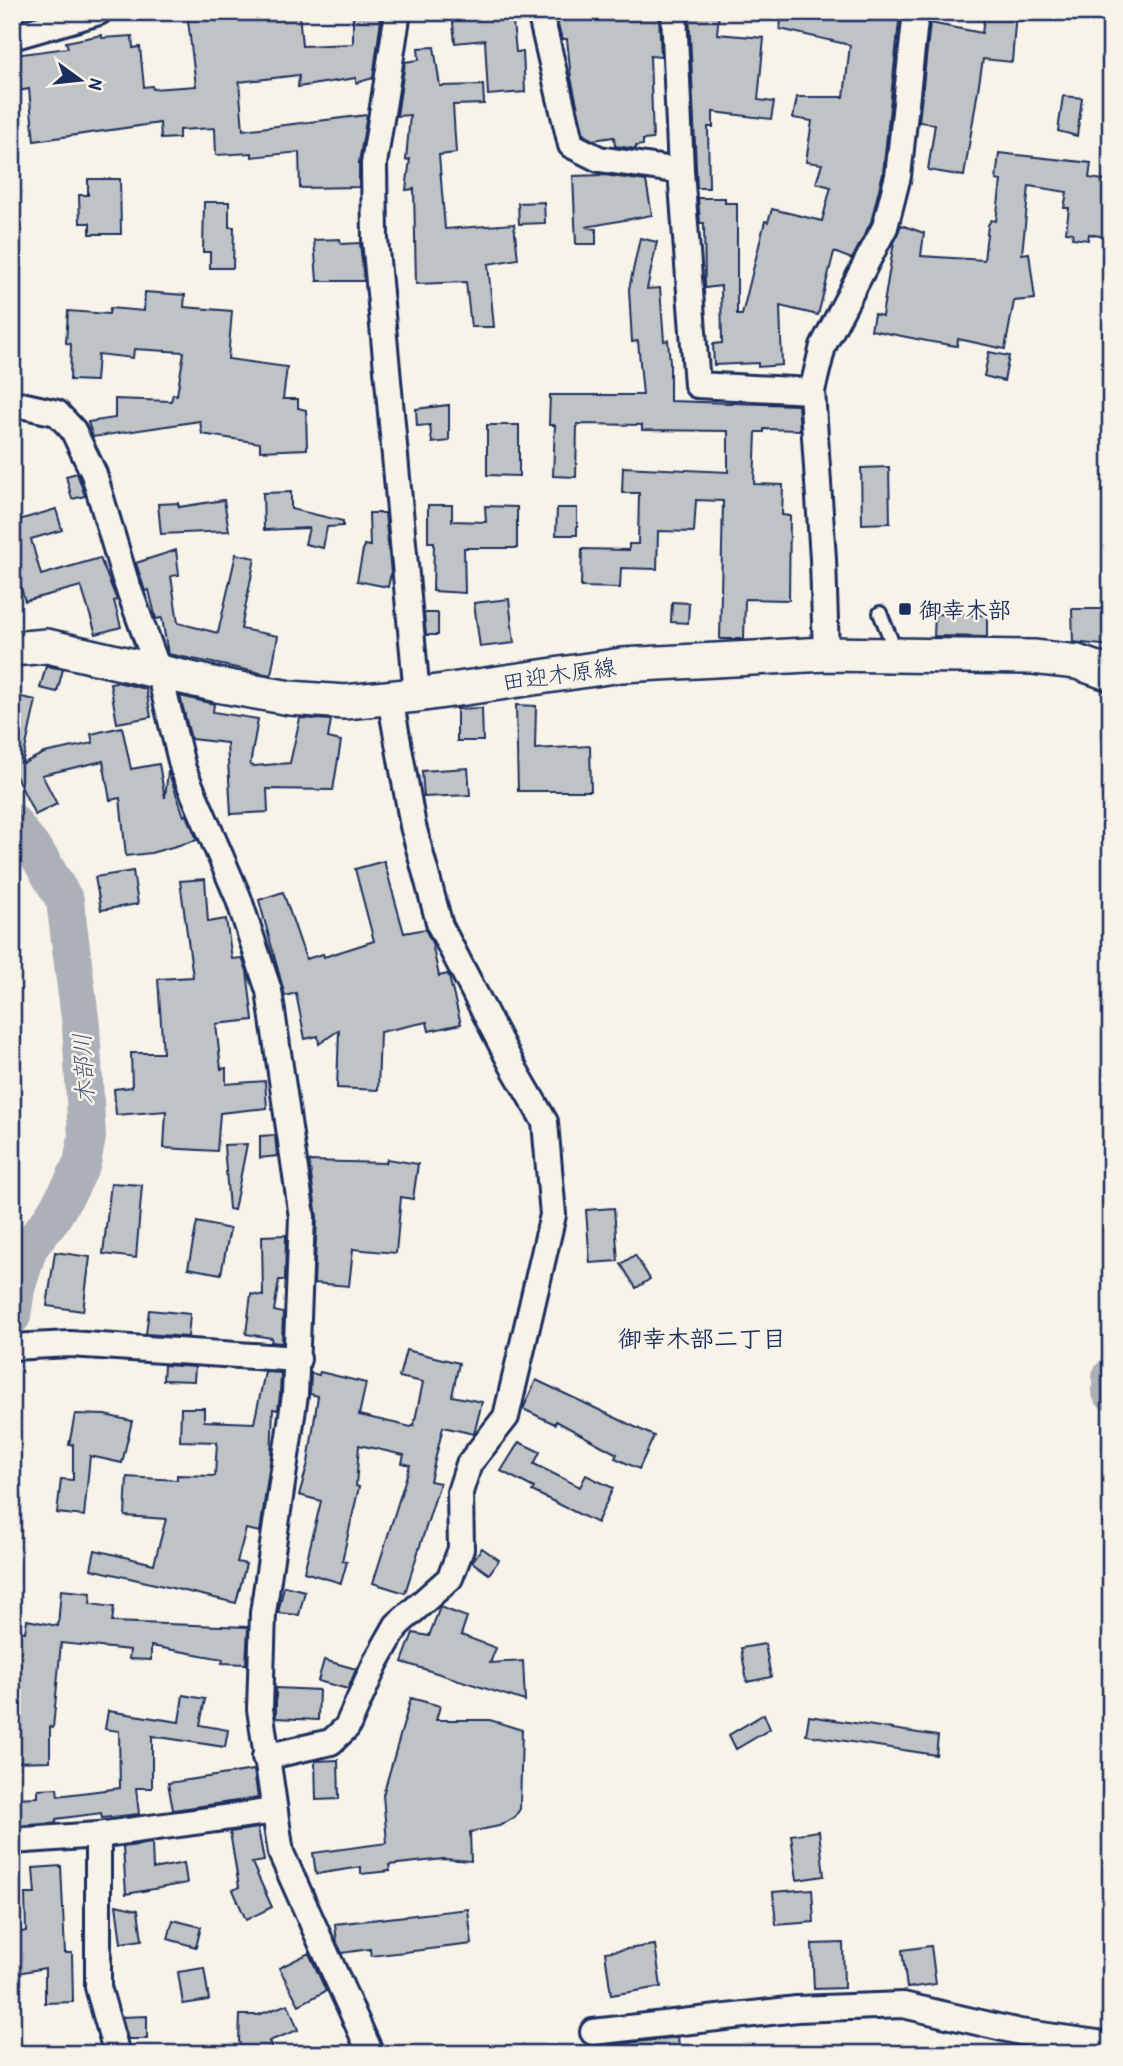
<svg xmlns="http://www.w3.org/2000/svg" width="1123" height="2066" viewBox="0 0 1123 2066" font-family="'Patrick Hand','Klee One',sans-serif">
<rect width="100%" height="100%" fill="#f7f3e8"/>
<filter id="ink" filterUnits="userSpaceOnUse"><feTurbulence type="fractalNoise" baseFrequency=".0143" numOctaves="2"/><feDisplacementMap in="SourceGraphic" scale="14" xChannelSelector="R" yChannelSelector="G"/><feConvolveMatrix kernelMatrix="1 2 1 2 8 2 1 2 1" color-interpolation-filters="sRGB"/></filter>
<g filter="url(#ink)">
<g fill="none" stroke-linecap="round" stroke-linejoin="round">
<path stroke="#acb0b9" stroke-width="38" d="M12,822L41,860L65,901L81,1026L87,1137L82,1163L71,1186L50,1221L29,1247L16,1289L12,1316
M1111,1377V1392"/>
</g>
<path fill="#c0c3c5" stroke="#1b2f5e" stroke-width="2" d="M187,12H299L302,46L353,44V12H382L373,78L356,83V78L298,87L299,75L239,82L243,130L367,115L359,162V187L300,188L299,152L252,157V153L216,155L215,128L179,130V138L161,139L160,123L34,141L29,89L18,91L14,55L68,48L66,42L102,35V38L132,36L133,48L140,47L144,87L152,86L153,89L196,86Z
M512,12L516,52H523L525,92L488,95L485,40L455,43L452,13Z
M560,12H644L659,16L661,57L650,56L653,139L643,140V145L636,146V149L615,146L614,137L593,140L584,135L571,78L567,39H562L558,25Z
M689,12H719L717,34L764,38L758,100L774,102L771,119L713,112V127H708L709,188H697Z
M782,12H900L883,173L871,222L852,259L834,252L818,315L780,306L782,365L758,367V363L714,365L713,344L722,343L721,286L705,288L704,223H700L698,198H725V203H737V315H742L765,221L768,222L772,209L822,221L831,187L816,183L822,164L806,162L812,121L793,118L797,97H844L850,45L780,29Z
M985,12H1016L1012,62L983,59L964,176L928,170L935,124L919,122L930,23L982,33Z
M434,47L440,86L483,85L484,104L453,105L456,153L439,155L445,229L514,224L518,259L488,264L494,327H471L466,282L416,284L414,189L406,190L410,159L406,160L410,115L397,116L405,62L419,60L418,48Z
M1063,96L1082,98L1077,136L1058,131Z
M999,153L1091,163L1089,178L1111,181V211L1105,237L1089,234L1088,240L1072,238L1073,233L1066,232L1069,208H1064L1067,192L1029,186L1022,254L1029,253L1035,299L1014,301L1005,349L958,339L957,346L932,342L871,330L874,314L882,316L894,242L901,225L924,233L921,256L984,260L988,225L991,220L996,221L1001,181L996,180Z
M604,175L646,181L652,215L586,227L596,229V244H576L573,176Z
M88,179H120L121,234H90V223H80L79,195H88Z
M204,202H229V227H234L233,268H210V252H203Z
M544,202L545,223L519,224L518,203Z
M640,238L657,242L647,289L660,288L664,341L668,340L670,362V401L798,405L800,430L764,429V432H756L754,484L783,485L782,515L790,516L789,600L745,599L744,639H720L723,501L696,500L694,532L658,531L657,569L621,568L620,588L581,587L582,549L629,550V544H638L639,493H622L623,467L728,472V431L642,430V425L577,424L576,477L553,476L555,425H549L550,395H643L638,341L632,342L629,289Z
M340,239L341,244L360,243L364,281H317L314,240Z
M145,292L185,295L184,307L232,311L228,359L287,367L283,399H298V408L306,410L307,449L260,451V443L202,434L200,421L93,437L88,422L115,418V399L171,401L173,394L177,395L184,352L134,349L133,358L98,354L96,381L70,380L71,344L66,343L68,311L109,314L110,308L144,311Z
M989,352L1009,356L1004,381L984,376Z
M449,405V441L432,443L430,425L417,426L416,409Z
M487,425H519V476L487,475Z
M889,467L890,523L862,524L861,468Z
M77,473L85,496L72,499L66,476Z
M291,492V509L343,521V526L327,527L323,548L305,544L309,528L264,530L263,493Z
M224,500L229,531L161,534L158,504L178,503L179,507Z
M428,505H452V521L486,522L485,506L517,507V548H464L465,593L433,591L434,542H428Z
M557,508H577V535H556Z
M56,509L62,530L31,539L41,575L100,558L117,600L114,601L121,627L96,634L81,586L25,601L12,558V522Z
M369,513H385L391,573L388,587L357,581L364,545L370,546Z
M176,550L179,575L171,576L178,623L218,633L236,554L255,558L241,629L278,636L271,675L168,654L162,618L156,619L149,590L145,591L136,563Z
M509,599L514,643L480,647L474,603Z
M672,602L689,603L688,623L671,622Z
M1072,609H1111V646L1073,642Z
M424,613H438V635H426Z
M935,614L987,615V637L934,636Z
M46,666L63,669L57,692L40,688Z
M117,682L146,689L151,717L117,723L110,683Z
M12,695L36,700L22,764L44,753L93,743L91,734L122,727L131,769L159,764L165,798L168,771L184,816L187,815L197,840L151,853L126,856L120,798L110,800L103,761L42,775L57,804L35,815L16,776L12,775Z
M180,696L214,704L213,712L258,719L250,765L254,766L290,763L300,718L331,720L328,738L341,741L333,790L267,789L268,812L231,814L227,743L191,739Z
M516,705L536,706L535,749L590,746L591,791H518Z
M482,708L483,741H457V709Z
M468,768L470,795L424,797L422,771Z
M384,861L404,933L425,929L432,943L439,976L448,974L449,977L461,1024L429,1031L427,1022L380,1032L378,1090L337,1088L339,1030L319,1044L318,1036L305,1039L296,993L285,996L259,900L283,892L306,959L323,954L324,957L374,941L355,869Z
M133,871L138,904L101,910L95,877Z
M205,879L208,922L226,919L232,959L242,958L247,971L253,1020L216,1024L221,1069L226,1068V1084L265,1081L267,1108L220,1113L217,1151L164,1148L166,1111L116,1115L114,1089L132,1087L131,1053H163L158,979L193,977L180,881Z
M275,1135L277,1156L260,1158V1136Z
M247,1144L234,1210L229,1209L224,1145Z
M387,1159L418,1164L413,1199L401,1197L396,1253L353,1249L349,1286L314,1283L317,1217L309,1161L386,1163Z
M111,1183L142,1185L136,1258L103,1254Z
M614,1208L618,1261L590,1263L586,1210Z
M197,1222L230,1229L221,1274L188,1268Z
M286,1235L285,1280H279L274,1311L283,1313L282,1343L271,1342L272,1338L246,1334L251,1294L263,1296L262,1236Z
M55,1252L90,1257L83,1311L47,1306Z
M635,1255L650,1279L636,1288L621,1264Z
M149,1310L190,1314L188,1337L146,1334Z
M406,1350L459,1363L452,1396L482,1402L474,1434L443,1427L430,1481L440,1483L405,1593L373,1583L410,1465L402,1463L404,1455L359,1445L356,1486L359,1487L342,1561L347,1562L341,1583L304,1572L321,1501L299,1495L308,1463L318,1396L310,1394L311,1373L319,1375L320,1372L366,1383L359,1415L411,1427L414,1425L423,1382L399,1377Z
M164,1365L195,1367L194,1381L163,1380Z
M265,1372L281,1373L280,1394L278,1410L273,1409L271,1456L260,1532L246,1529L237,1562L246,1564L236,1603L91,1569L95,1550L154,1564L166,1519L125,1516L127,1477L177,1480V1475L215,1476L217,1442L180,1441L181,1408H204V1421L254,1423Z
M536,1380L654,1436L639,1469L615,1458L617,1454L556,1421L555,1424L523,1409Z
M75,1414L105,1415L132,1421L122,1463L90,1456L84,1516L57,1513L61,1479L73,1480V1444L69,1445Z
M519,1442L540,1452L534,1464L580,1487L586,1475L613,1488L597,1523L532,1491L534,1488L501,1471Z
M482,1548L499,1560L489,1574L472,1562Z
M284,1586L305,1591L299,1615L278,1613Z
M61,1590L91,1593L90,1604L114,1607L112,1622L248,1627L246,1664L222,1663L223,1659L151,1646V1660L129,1659L130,1650L61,1643L53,1728L50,1727V1761L12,1762V1743H17L20,1700H12V1630L25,1632L27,1620L58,1626Z
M440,1607L467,1617L461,1635L496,1648L490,1663L523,1661L525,1701L402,1662L413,1633L429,1636Z
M765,1644L771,1677L747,1682L741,1648Z
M324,1660L356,1669L348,1689L318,1681Z
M276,1688L319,1690L318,1720L276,1718Z
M183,1695L205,1699L200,1725L228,1730L225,1747L152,1736V1788H136L139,1814L102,1818L101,1813L56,1819V1823L15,1826L14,1798L38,1797V1789L57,1788L58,1796L120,1788L119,1731L105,1729L108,1711L179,1722Z
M411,1698L440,1706L436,1720H490L522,1730L520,1809L514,1818L499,1826L470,1832L471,1861L444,1859L389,1865L390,1871L361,1874V1867L316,1874L313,1853L387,1843L383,1795Z
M764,1714L770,1729L736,1749L729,1735Z
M809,1716L938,1736L936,1755L806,1735Z
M338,1760L339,1799L316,1800L315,1761Z
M254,1770L258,1798L173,1810L168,1783Z
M258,1828L264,1861L252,1863L272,1907L246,1920L233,1890L239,1887L230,1832Z
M819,1831L824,1876L797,1880L791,1835Z
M152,1843L153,1869L184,1863L187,1883L126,1894L123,1847Z
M61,1866L65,1953H72L73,2002L45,2003V1968L12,1974V1934L26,1931L25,1894H35L33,1868Z
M812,1889L814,1922L776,1925L773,1892Z
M116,1905L138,1910L142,1940L121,1943Z
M468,1909L472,1944L371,1956L370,1949L342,1953L337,1943L335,1924Z
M173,1920L201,1927L196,1947L168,1939Z
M843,1943L844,1988L814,1989L812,1944Z
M655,1945L661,1987L611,1995L605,1952Z
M931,1946L936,1984L907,1988L902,1950Z
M309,1953L326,1991L299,2005L279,1968Z
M204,1968L209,2000L183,2004L178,1972Z
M288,2004L298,2030L269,2041L272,2048L243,2054L239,2041L240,2015H258Z
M147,2016V2039H128L122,2017Z
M678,2037L680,2054H612V2045Z"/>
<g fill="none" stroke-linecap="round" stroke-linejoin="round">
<g stroke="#1b2f5e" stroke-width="18">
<path id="lane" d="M880,613L896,652"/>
</g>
<g stroke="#1b2f5e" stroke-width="30">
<path id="street" d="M398,12L374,164L375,239L417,695
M540,12L571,145L599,159L681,171L674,12
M12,37L99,12
M681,171L697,385L812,391
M12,403L57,413L73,430L94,474L125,579L159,672L183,769L238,897L269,991L302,1217L295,1395L263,1613L260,1709L281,1853L371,2054
M826,654L823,559L812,391L823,346L885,227L898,176L916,12
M12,1347L70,1344L298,1359
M265,1757L331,1742L347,1727L376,1662L397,1625L450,1578L461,1549L460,1492L469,1464L506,1417L553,1215L545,1122L512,1065L440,926L413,826L390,698
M98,1835V1987L117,2054
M12,1841L98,1835L275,1811
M593,2032L797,2009L903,2005L1020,2032L1111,2045"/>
</g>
<g stroke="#1b2f5e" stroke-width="38">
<path id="secondary" d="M12,649L47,646L217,685L290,698L345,702L417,695L622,665L826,654L1033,657L1077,662L1111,674"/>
</g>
<use href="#lane" stroke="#f7f3e8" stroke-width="12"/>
<use href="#street" stroke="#f7f3e8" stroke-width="24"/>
<use href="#secondary" stroke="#f7f3e8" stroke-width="33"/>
</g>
</g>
<rect fill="#1b2f5e" stroke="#f7f3e8" stroke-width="2.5" x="898" y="602" width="14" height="14" rx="3.5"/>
<g text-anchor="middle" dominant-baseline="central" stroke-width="5" stroke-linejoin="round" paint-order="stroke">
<g font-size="23" font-weight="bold" fill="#1b2f5e" stroke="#f7f3e8" text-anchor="start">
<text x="919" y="609">御幸木部</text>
</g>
<g font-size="23" fill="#1b2f5e" stroke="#f7f3e8">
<text transform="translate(559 674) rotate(-8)">田迎木原線</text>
</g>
<g font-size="24" font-style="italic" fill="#465679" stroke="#f7f3e8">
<text transform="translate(83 1069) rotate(-93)">木部川</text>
</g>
<g font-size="24" font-weight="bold" fill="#1b2f5e" stroke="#f7f3e8">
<text x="702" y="1338">御幸木部二丁目</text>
</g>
</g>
<rect width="1123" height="2066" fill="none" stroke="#f7f3e8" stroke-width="42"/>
<rect x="21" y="21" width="1081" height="2024" fill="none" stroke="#1b2f5e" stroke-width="2.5" filter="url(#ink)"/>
<g transform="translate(80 80) rotate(105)" stroke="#f7f3e8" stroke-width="5" paint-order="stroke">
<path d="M0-5L12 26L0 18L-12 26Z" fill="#1b2f5e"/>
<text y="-10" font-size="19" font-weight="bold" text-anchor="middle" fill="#1b2f5e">N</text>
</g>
</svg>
